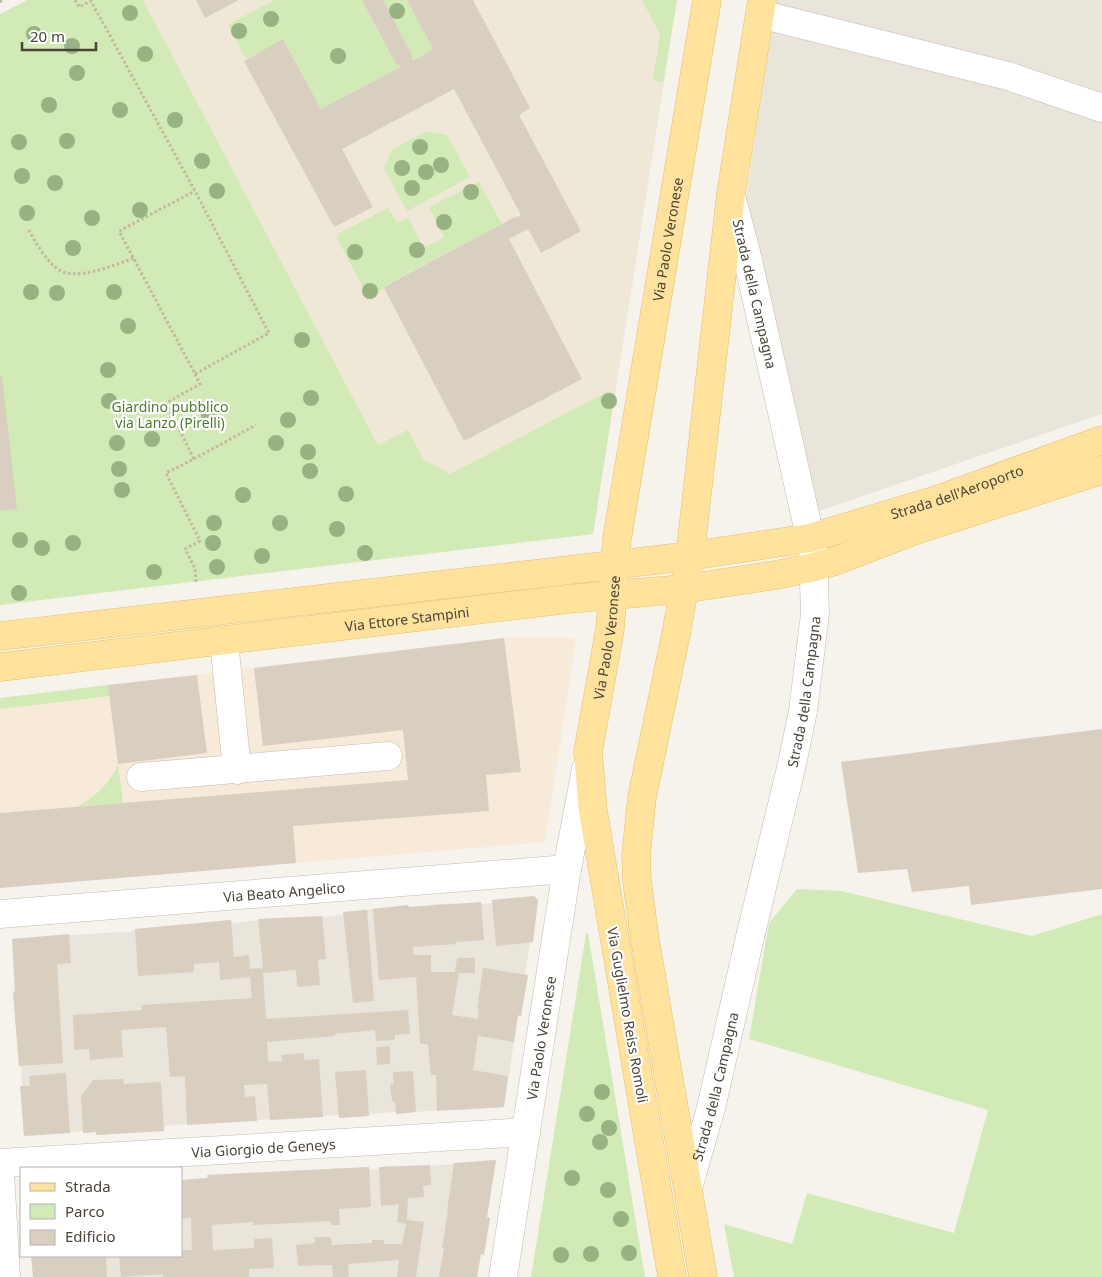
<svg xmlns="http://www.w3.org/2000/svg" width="1102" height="1277" viewBox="0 0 1102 1277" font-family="'Noto Sans',sans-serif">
<rect width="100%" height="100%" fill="#f6f3ec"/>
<path fill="#eae5da" d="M776,0H1102V414L816,512L746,197Z
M534,896L538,900L533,942L530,943L525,974L528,975L521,1016H518L504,1107L460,1110H437L396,1114V1112L370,1114L369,1116L339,1118L338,1115L187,1124L165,1126L164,1131L127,1133L96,1135V1132L83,1133V1131L24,1136L21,1066H19L13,992L15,991L12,939L134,931L135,929L231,920L232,923L291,917L292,919L333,916L343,914V912L408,905L409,907L452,903V904H481L492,903V900Z
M496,1160L487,1217L490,1218L484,1255L481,1254L477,1277H33L31,1256H181V1180L207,1178V1175L369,1167L370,1170L379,1169V1167L430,1165V1166Z"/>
<path fill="#f7ead8" d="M557,637L576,639L545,842L73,882L67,808L0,813V698L504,638Z"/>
<path fill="#efe8d6" d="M143,0H677L593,534L378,445Z"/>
<path fill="#d2eab5" d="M27,0H143L378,445L408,430L424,460L450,474L607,392L615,393L593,534L0,605V14Z
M274,0H362L397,66L399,65L401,67L321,109L284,40L246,59L228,25Z
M383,0H407L433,49L413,61L411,58L413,57Z
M642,0H677L663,82L653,80L660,34Z
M427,131L447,135L470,177L407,211L384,169L392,150Z
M479,182L502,224L389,283L390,285L368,297L337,238L338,234L388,208L397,223L408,218L424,248L444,237L429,207Z
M108,685L110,696L0,709V698Z
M118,764L123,803L79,806C96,795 111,783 118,764Z
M797,889L841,891L1032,936L1102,914V1277H734L724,1224L792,1244L807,1193L954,1233L988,1110L749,1039L769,923Z
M588,933L645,1277H531L586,934Z"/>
<path fill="#d8cfc1" d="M196,0H239L205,18Z
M362,0H383L413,57L411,58L413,61L433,49L407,0H473L530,108L519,115L581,231L541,253L528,229L509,239L582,379L464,441L384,288L390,285L389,284L515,217L516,218L521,215L454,89L342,149L373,207L334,227L244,61L283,39L321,109L401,67L399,65L397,66Z
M0,376H2L17,509L0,511Z
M504,638L521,772L486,775L489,811L293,826L296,863L0,888V813L408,780L403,730L263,746L254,668Z
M197,675L207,753L118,764L108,685Z
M1102,729V889L971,905L969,886L912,892L907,869L858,873L841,762Z
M534,896L538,900L533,942L496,946L492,900Z
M481,902L484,940L456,942V944L413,947L414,955H431V972H455L457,958H475V973H459L452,1015L478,1019L479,1009H477L483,968L528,975L521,1016L518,1015L514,1042L478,1036L473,1070L508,1076L504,1107L437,1111L436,1075H431L428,1045L420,1043L416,977L379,980L373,909L408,905L409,907Z
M367,910L374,1001L353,1003L343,912Z
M322,916L326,959L318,960L320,985L297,987L296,970L263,973L266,1019L408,1010L410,1034L395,1035V1040L376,1041L375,1030L334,1034L335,1036L267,1042L268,1062L282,1061L281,1055L304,1053V1060L319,1059L323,1117L270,1120L267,1084L244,1085L245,1097L255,1096L257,1121L187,1125L185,1076L170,1077L166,1027L121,1030L123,1057L90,1060L89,1049L74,1050L73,1015L142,1010L141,1005L252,998L250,977L220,980L219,962L194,964V972L138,976L135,929L231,920L234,957L249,955L250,969L263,968L258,919Z
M69,934L71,963L57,964L63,1063L19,1066L13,992H15L12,939Z
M390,1046V1064L377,1065L376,1047Z
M366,1070L369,1116L339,1118L335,1072Z
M413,1071L416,1112L396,1114L395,1101H392L390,1084H394L393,1072Z
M66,1073L70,1133L24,1136L20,1086H30L29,1076Z
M123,1079L124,1084L161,1082L164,1131L96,1135V1132L83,1133L81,1096L93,1080Z
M496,1160L487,1217L490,1218L484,1255L481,1254L477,1277H439L444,1248H442L448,1211H447L454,1163Z
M430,1165L431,1185L423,1186L424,1197L408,1198L407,1220L424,1222L416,1277H397L399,1260L348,1264L349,1277H333L332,1265L298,1266L296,1245L315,1243V1237H331L332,1245L372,1243V1240H384V1244H402L406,1224L397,1222L399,1204L381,1206L379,1167Z
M369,1167L371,1207L339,1209L340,1225H331L330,1221L253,1225V1222L212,1225L213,1250L254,1248V1239L272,1238L274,1268L249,1269V1277H163V1274L121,1277L119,1256H181V1250H192L191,1218L181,1219V1180L208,1178L207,1175Z
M31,1256H106L107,1277H33Z"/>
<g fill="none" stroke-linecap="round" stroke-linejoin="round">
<g stroke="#c2bbae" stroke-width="29">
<g id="minor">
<path d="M760,14L1008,76L1102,108"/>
<path d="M224,641L237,770"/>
<path d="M141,777L388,756"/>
<path id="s1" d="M0,914L567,869"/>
<path id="s2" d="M0,1163L526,1132"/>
<path d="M0,1172L6,1277"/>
<path id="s3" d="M688,1188L711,1108L750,937L792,764L803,711L815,614L813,550L746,252L731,196"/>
<path id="s4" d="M503,1277L567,869L586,769"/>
</g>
</g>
<g stroke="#e6c16a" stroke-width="29">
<g id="major">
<path id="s5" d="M0,636L690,556L810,538L937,500L1102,440"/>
<path id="s6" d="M0,667L568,599L683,589L776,575L814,567L835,561L916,530L1102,470"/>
<path id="s7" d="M672,1277L593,811L588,752L610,629L617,539L707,0"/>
<path d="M703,1277L645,940L637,881L636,855L642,797L676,634L690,556L731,193L762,0"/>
</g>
</g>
<path stroke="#c4b79f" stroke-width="3" stroke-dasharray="2.5 2.5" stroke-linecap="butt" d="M75,0L79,7L91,1L195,191L269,333L195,374L119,231L195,191
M0,2L3,0
M29,230C36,243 50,269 66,273C87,277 114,265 134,258
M195,374L200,384L166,403L194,459L166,473L200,541L185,549L195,568L196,582
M194,459L256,425"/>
<use href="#minor" stroke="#fff" stroke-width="28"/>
<use href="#major" stroke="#ffe39c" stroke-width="28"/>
</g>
<g fill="#97b381">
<circle cx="397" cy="11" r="8"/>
<circle cx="130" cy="13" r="8"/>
<circle cx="271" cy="19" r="8"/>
<circle cx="239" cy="31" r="8"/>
<circle cx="34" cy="34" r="8"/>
<circle cx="72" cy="46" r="8"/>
<circle cx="145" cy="54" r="8"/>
<circle cx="338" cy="56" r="8"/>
<circle cx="77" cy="73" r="8"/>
<circle cx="49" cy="105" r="8"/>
<circle cx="120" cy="110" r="8"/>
<circle cx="175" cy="120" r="8"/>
<circle cx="67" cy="141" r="8"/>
<circle cx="19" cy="142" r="8"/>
<circle cx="420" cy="147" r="8"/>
<circle cx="202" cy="161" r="8"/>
<circle cx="441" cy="165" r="8"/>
<circle cx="402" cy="168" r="8"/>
<circle cx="426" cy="172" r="8"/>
<circle cx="22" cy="176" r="8"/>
<circle cx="55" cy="183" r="8"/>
<circle cx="412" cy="188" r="8"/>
<circle cx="217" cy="191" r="8"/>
<circle cx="471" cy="192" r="8"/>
<circle cx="140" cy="210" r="8"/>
<circle cx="27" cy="213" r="8"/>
<circle cx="92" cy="218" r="8"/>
<circle cx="444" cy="222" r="8"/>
<circle cx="73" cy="248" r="8"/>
<circle cx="417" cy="250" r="8"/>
<circle cx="355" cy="252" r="8"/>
<circle cx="370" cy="291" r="8"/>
<circle cx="31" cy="292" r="8"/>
<circle cx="114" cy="292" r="8"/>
<circle cx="57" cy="293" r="8"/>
<circle cx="128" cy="326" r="8"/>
<circle cx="302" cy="340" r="8"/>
<circle cx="108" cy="370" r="8"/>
<circle cx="311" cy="398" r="8"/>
<circle cx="109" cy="401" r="8"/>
<circle cx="609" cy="401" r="8"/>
<circle cx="209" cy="416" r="8"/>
<circle cx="288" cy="420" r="8"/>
<circle cx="152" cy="439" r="8"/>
<circle cx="117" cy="443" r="8"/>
<circle cx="276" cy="443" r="8"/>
<circle cx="308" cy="452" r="8"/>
<circle cx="119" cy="469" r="8"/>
<circle cx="310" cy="471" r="8"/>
<circle cx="122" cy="490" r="8"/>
<circle cx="346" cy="494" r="8"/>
<circle cx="243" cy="495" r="8"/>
<circle cx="214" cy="523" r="8"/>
<circle cx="280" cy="523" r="8"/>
<circle cx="337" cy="529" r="8"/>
<circle cx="20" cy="540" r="8"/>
<circle cx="73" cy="543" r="8"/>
<circle cx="213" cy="543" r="8"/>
<circle cx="42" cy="548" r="8"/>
<circle cx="365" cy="553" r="8"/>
<circle cx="262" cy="556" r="8"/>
<circle cx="217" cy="567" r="8"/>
<circle cx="154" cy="572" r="8"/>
<circle cx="19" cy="593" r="8"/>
<circle cx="602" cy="1092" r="8"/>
<circle cx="587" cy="1114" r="8"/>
<circle cx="609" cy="1128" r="8"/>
<circle cx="600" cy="1142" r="8"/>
<circle cx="572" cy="1178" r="8"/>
<circle cx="608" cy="1190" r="8"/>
<circle cx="621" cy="1219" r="8"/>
<circle cx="629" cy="1253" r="8"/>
<circle cx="591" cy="1254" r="8"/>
<circle cx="561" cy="1255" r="8"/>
</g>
<g text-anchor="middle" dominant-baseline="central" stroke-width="4.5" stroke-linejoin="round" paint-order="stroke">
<g font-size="14" fill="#4b4439" stroke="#fff">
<text stroke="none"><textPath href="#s7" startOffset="1051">Via Paolo Veronese</textPath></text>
<text transform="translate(755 294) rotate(77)">Strada della Campagna</text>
<text stroke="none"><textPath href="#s5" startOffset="970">Strada dell'Aeroporto</textPath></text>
<text stroke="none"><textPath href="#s6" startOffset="410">Via Ettore Stampini</textPath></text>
<text stroke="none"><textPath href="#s7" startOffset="648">Via Paolo Veronese</textPath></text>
<text stroke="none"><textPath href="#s3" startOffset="510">Strada della Campagna</textPath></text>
<text stroke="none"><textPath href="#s1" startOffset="285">Via Beato Angelico</textPath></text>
<text transform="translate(628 1015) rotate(80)">Via Guglielmo Reiss Romoli</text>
<text stroke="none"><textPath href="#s4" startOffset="242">Via Paolo Veronese</textPath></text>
<text stroke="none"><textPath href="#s3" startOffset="105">Strada della Campagna</textPath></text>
<text stroke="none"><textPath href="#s2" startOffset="264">Via Giorgio de Geneys</textPath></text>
</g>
<g font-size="14" fill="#4a7f2a" stroke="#fff">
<text x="170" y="406">Giardino pubblico<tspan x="170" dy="16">via Lanzo (Pirelli)</tspan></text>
</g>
</g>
<rect x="20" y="1167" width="162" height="90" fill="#ffffff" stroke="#b7b4b0"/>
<rect x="30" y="1183" width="25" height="8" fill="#ffe39c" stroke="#b7b4b0"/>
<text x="65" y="1192" font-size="15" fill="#4b4439">Strada</text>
<rect x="30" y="1204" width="25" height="15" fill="#d2eab5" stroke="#b7b4b0"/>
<text x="65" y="1217" font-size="15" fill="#4b4439">Parco</text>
<rect x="30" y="1230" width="25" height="15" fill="#d8cfc1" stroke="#b7b4b0"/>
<text x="65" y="1242" font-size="15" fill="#4b4439">Edificio</text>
<path d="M22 42v8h74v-8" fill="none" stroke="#4b4439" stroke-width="2.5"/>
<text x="30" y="42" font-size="15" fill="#4b4439" stroke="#ffffff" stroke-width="4" paint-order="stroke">20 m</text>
</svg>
